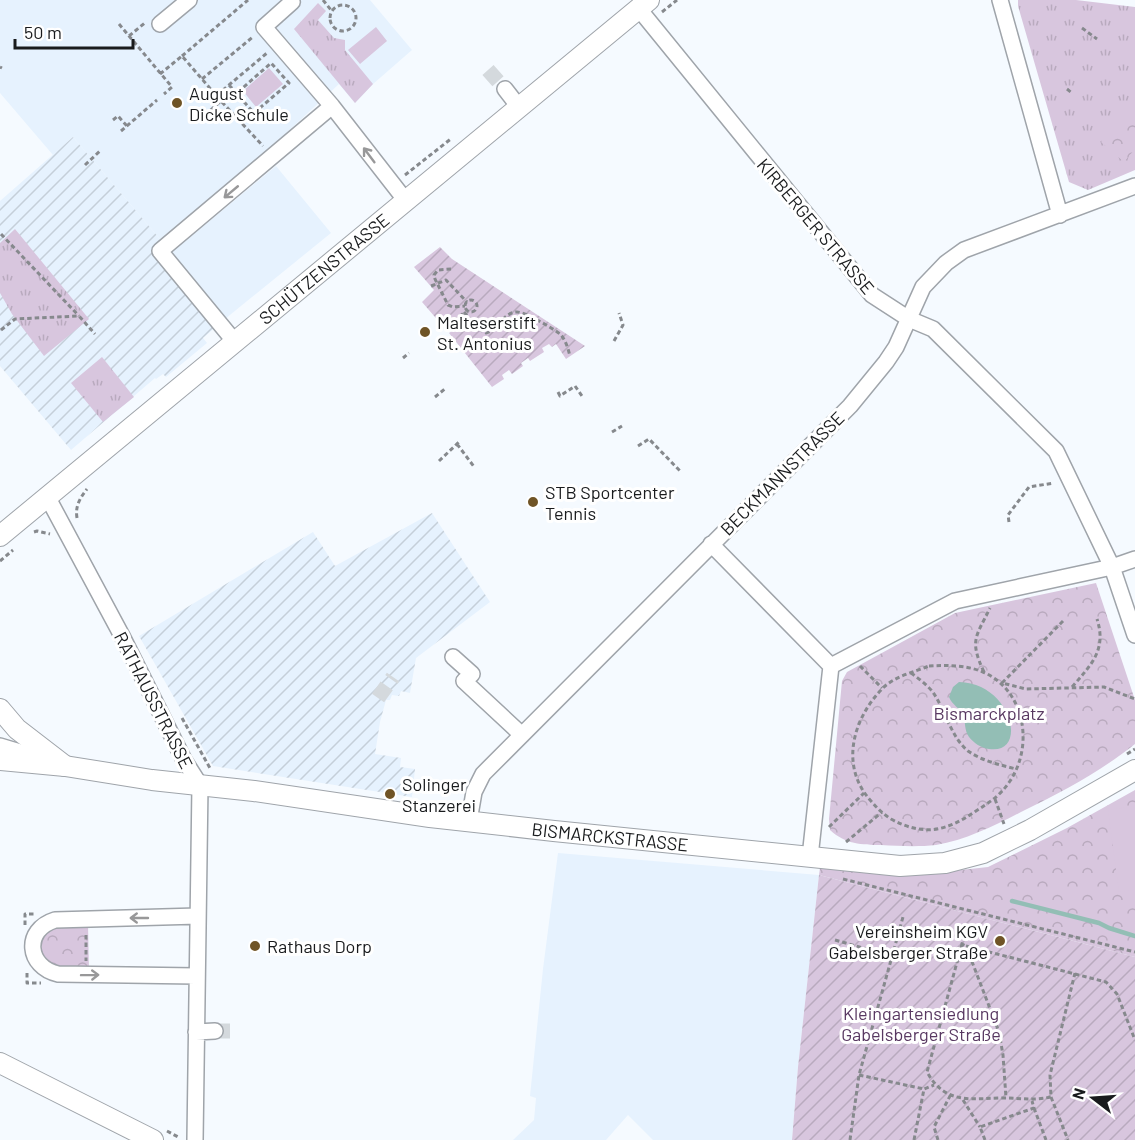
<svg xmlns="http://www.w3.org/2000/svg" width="1135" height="1140" viewBox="0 0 1135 1140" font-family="Barlow,sans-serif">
<defs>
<pattern id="industrial-furrows" width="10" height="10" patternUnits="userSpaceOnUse" patternTransform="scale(1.5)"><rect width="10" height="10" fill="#e6f2fe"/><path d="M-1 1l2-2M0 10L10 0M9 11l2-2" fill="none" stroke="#c5cfd9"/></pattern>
<pattern id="grass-tufts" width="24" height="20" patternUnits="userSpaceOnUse" patternTransform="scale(1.5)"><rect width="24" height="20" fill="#d8c6de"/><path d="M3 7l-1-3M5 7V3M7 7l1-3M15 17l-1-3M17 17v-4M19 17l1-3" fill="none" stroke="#b9aabe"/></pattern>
<pattern id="park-crowns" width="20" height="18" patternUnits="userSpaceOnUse" patternTransform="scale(1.5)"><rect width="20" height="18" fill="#d8c6de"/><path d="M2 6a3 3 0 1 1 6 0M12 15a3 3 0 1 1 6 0" fill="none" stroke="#b9aabe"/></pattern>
<pattern id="garden-furrows" width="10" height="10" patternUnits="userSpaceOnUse" patternTransform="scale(1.5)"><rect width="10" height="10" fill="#d8c6de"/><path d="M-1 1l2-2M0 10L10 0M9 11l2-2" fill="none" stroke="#b9aabe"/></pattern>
</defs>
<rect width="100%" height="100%" fill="#f5faff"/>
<path fill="#e6f2fe" d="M0,0H370L412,50L373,84L355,103L339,84L270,148L160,239L73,137L53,155L0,93Z
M276,166L331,233L225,319L171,253Z
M558,853L819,875L798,1067L792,1140H653L628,1115L606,1140H513L534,1120L536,1098L530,1096L543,969Z"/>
<path fill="url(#industrial-furrows)" d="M73,137L160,239L225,319L203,338L207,343L166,377L163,374L156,379L155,378L71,450L0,366V201Z
M432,513L490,602L416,658L410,693L401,691L399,696L392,695L390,700H386L380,722L375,754L401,758L400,767L415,769L412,797L213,766L139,636L313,532L335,566Z"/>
<path fill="url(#grass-tufts)" d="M1018,0H1076L1135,7V170L1088,190L1069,182L1018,6Z
M318,3L326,11L318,20L334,38L345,40V50L373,84L355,103L294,29Z
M15,229L89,319L44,356L12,314L0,293V243Z
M102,357L134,397L103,422L71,383Z"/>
<path fill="url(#park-crowns)" d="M1133,106L1135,107V149L1124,162L1101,142Z
M1096,583L1135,700V744C1101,771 1064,791 1025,810C998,824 967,840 936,845C918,847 899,846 881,845C862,845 845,844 830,830L829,819L842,681L847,672L955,613Z
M1135,790V957L819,875L820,868L925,874L988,867L1067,828Z
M88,924L89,970H59L45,965L38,941L48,928Z"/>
<path fill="url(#garden-furrows)" d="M440,247L452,259L585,346L566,359L556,344L552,347L549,344L542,348L544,352L530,361L528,358L521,363L523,366L512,374L509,370L502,375L504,379L492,387L449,333L452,331L444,322L441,324L422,302L434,290L414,267Z
M819,875L1135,957V1140H792L798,1067Z"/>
<path fill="#d8c6de" d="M376,27L387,41L360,64L348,50Z
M269,68L283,84L256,107L243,91Z
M1135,806V890L1119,892L1108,810Z"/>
<path fill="#93beb5" d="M959,682C1012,683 1029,755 989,749C981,748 974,743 969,737C964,730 966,723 963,715C960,708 952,705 949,697L953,687Z"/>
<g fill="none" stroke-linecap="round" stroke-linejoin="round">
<path stroke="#93beb5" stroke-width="4.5" d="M1012,901L1099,923L1109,928L1135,936"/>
<path stroke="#d4d9dd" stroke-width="15" stroke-dasharray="15 8" stroke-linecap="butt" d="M488,70L505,89
M378,698L393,677
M215,1031H235"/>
<g stroke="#9fa4aa" stroke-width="18">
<path id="minor" d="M291,0L292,2L264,27L332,106
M1000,0L1060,215
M639,9L872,295L909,319L933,329L1056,451L1112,567L1135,635
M160,24L189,0
M505,89L519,107
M235,342L160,251L332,106L406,201
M48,498L122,636L184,760L200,785L195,1140
M711,544L831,666
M453,657L472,674L464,681L522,735
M0,746L40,758
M469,821L474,792L483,774L850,406L886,362L896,347L923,287L946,263L964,250L1135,186
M810,857L831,666L955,601L1112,567L1135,559
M196,976L58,974C27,967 23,930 55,920L198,916
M196,1032L215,1031"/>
</g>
<g stroke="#9fa4aa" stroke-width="22">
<g id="major">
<path id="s1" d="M0,536L649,0"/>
<path d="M0,709L17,729L65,766"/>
<path id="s2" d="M0,760L65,766L152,780L254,791L430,817L554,831L900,866L945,863L983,853L1030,830L1135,770"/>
<path d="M0,1063L153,1140"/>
</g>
</g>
<path stroke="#86898d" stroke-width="3" stroke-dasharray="4.5 3" stroke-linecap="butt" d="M323,0L331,10
M330 18a13 13 0 1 1 26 0a13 13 0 1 1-26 0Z
M662,12L677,0
M119,24L172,87L164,94
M1082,28L1097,39
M129,36L146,22
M182,56L248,0
M0,67L2,68
M160,74L182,56L221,101
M202,79L254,36
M229,85L254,113L289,83L271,63L237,93
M1067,89L1072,93
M217,95L267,53
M205,115L221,101L263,146
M113,120L118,116L127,126
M121,131L157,100
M85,165L101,150
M405,175L452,138
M1,234L79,316
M451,269L438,270L434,275L435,279L448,305L453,307L465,306
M431,286L446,280L467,302
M465 306a6 6 0 1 1 12 0a6 6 0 1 1-12 0Z
M464,312L479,329L486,333C499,330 503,312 517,312C525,312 554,329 560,334C566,340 568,349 570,356
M448,326L465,312
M1,330L15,319L79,316L95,334
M614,341L623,325L619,313
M403,358L409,353
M558,392L560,396L575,386L582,396
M435,397L446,388
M612,432L622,426
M457,444L475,468
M638,446L649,439L681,472
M439,461L460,441
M77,518C75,506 80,498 87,489
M1009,522L1008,515L1029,487L1054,483
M34,532L37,531L50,534
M0,561L13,550
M1063,621L1002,683L1026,689L1104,687L1135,699
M860,666L882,688
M929,666C948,665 966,665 983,672C1025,690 1034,745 1010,781C1001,795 990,802 976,811C947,831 924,837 891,819C883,814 877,808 871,801C840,767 852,721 881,690C892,677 914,672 929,666Z
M984,672C969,640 976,637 990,608
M911,673C918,678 926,684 932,691C946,710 950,736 968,751C982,761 1001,765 1016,769
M1072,687C1091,665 1107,650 1097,619
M182,718L211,770
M1127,754L1135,749
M995,799L1004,824
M829,827L864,793
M846,842L882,812
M843,879L1135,952
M25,925V914H35
M86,935V961
M964,935L962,944L966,946L999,1032L1003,1055L1006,1098
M835,940L891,956
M962,944L927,1072C946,1106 972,1098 1004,1098C1023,1098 1031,1101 1051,1097L1050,1075L1075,973
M966,946L1106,982L1117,994L1135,1040
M27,973V983H41
M859,1075L924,1089
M1051,1097L1068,1140
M963,1100L980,1127
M1034,1108L1046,1140
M167,1131L180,1138
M850,1140L859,1075L903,917
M914,1140L924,1089L934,1085
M938,1140L934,1127L951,1094
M985,1140L980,1127L1034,1108L1032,1101"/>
<use href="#minor" stroke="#fff" stroke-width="15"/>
<use href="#major" stroke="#fff" stroke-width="20"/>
</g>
<defs><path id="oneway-shaft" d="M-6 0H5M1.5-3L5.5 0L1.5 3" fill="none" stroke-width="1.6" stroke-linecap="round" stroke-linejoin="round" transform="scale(1.5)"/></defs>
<g stroke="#989899">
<use href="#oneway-shaft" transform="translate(369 155) rotate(-127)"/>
<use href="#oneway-shaft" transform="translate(231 192) rotate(140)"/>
<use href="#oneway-shaft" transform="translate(139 918) rotate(180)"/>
<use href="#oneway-shaft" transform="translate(90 975) rotate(-1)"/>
</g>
<g fill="#6f5426" stroke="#fff" stroke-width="2">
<circle cx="177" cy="103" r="6"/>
<circle cx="425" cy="332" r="6"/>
<circle cx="533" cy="502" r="6"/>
<circle cx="390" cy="794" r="6"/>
<circle cx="1000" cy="941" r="6"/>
<circle cx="255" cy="946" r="6"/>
</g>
<g text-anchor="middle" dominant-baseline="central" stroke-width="6" stroke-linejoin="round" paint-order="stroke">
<g font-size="18" fill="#191b1d" stroke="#fff" text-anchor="start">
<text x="189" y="93">August<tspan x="189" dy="21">Dicke Schule</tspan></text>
<text x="437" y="322">Malteserstift<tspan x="437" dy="21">St. Antonius</tspan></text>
<text x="545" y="492">STB Sportcenter<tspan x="545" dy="21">Tennis</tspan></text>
<text x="402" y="784">Solinger<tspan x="402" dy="21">Stanzerei</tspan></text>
<text x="988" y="931" text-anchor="end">Vereinsheim KGV<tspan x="988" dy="21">Gabelsberger Straße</tspan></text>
<text x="267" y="946">Rathaus Dorp</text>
</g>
<g font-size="18" fill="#191b1d" stroke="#fff">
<text transform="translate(816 226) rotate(50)">KIRBERGER STRASSE</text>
<text stroke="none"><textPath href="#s1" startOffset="420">SCHÜTZENSTRASSE</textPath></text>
<text transform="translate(782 473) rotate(-45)">BECKMANNSTRASSE</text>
<text transform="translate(154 700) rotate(63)">RATHAUSSTRASSE</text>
<text stroke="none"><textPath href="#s2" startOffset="615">BISMARCKSTRASSE</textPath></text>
</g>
<g font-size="18" fill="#583861" stroke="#fff">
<text x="989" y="713">Bismarckplatz</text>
<text x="921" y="1013">Kleingartensiedlung<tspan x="921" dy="21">Gabelsberger Straße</tspan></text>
</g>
</g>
<g transform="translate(1093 1098) rotate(287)" stroke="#ffffff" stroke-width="4.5" paint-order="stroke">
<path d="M0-4.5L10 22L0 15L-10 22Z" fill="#191b1d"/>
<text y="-9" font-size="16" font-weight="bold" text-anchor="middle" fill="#191b1d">N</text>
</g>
<path d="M15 39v9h118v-9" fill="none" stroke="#191b1d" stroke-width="3"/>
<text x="24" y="39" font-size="18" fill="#191b1d" stroke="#ffffff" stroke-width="4.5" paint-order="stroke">50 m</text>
</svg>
